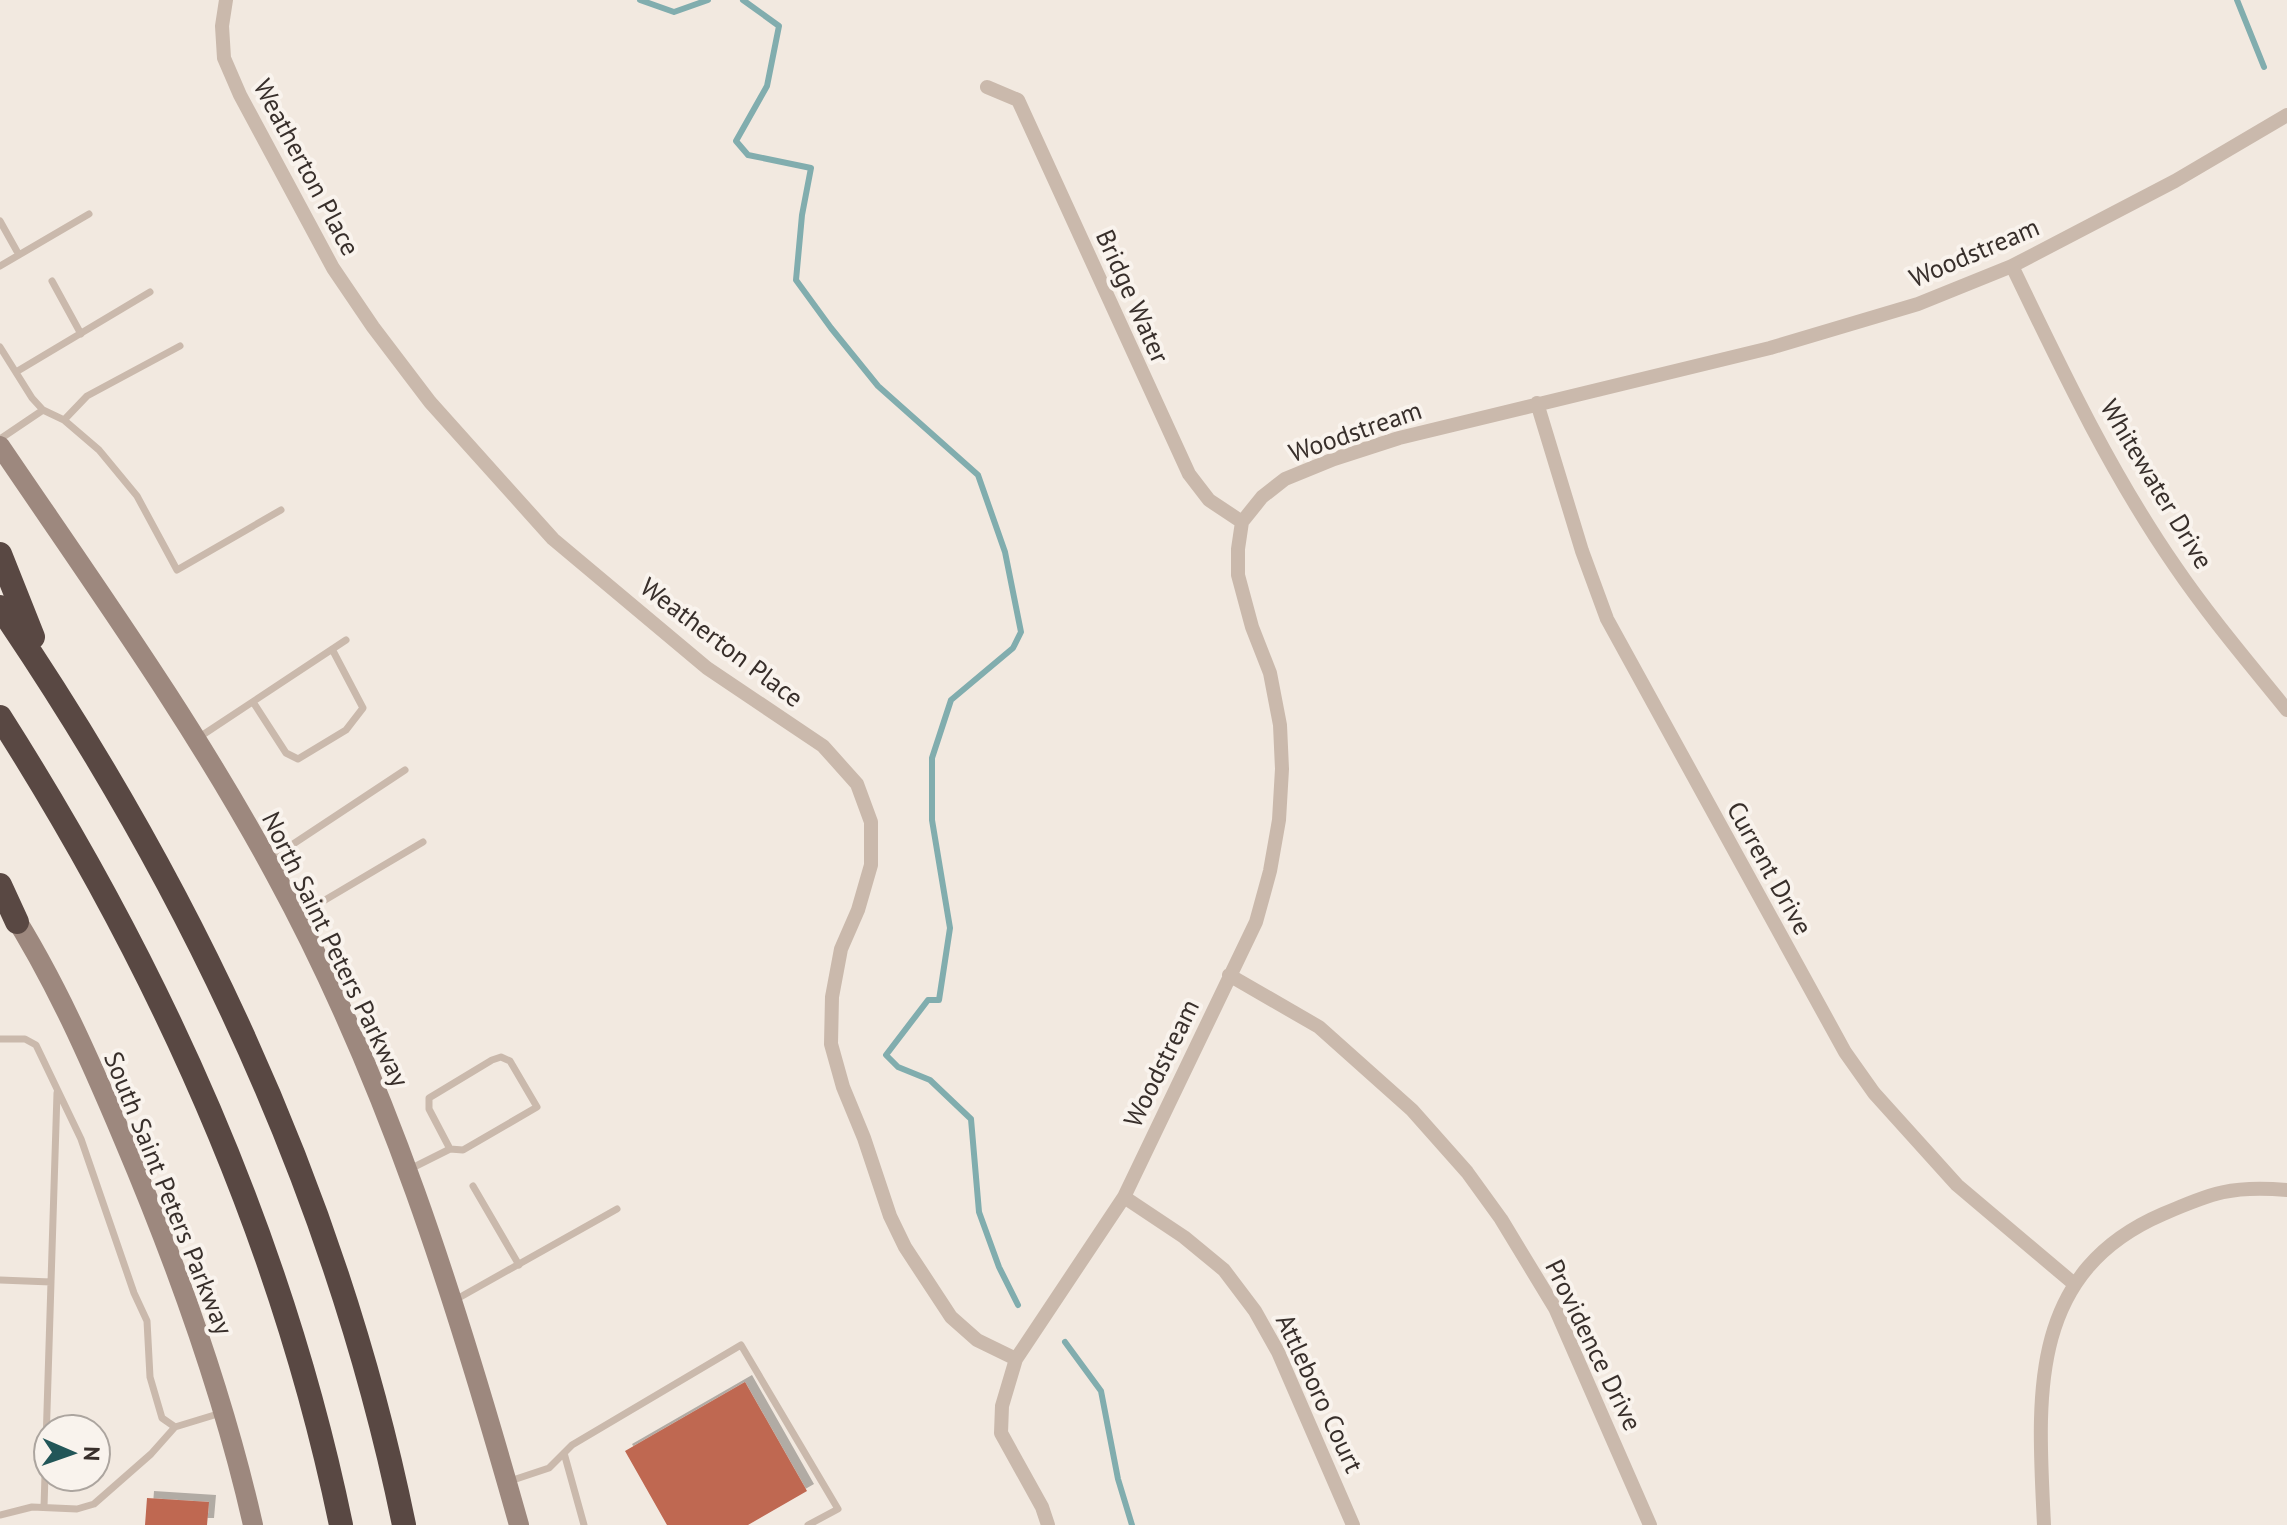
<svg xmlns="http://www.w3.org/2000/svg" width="2287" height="1525" viewBox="0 0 2287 1525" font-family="'PT Sans',sans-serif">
<defs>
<filter id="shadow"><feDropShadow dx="7" dy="-7" stdDeviation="0" flood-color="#0004"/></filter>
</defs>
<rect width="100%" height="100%" fill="#f2e9e0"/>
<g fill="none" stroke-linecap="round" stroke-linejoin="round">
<path stroke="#81adae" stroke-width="6" d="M640,0L674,12L708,0
M743,0L779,26L767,86L736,141L748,155L811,168L802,215L796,280L831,328L878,386L978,475L1005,552L1021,632L1013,648L951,700L932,758V820L950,928L939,1000H928L886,1055L898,1067L930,1080L971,1119L979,1212L999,1267L1018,1305
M2237,0L2264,67
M1065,1342L1101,1391L1118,1479L1132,1525"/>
</g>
<path fill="#bf6751" filter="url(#shadow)" d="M745,1382L807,1491L748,1525H667L625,1451Z
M147,1498L209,1502L207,1525H145Z"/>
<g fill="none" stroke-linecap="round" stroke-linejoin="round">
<path stroke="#cab9ac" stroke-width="7" d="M0,221L19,255
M0,266L89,214
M52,281L81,334
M0,347L32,398L43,410L64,420L99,450L137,496L177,570L281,510
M16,372L150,292
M64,420L87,396L180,346
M0,439L43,410
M253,702L286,753L298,759L346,730L363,708L332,649
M198,738L346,640
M269,860L405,770
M298,916L423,842
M0,1039H25L36,1045L81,1139L134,1293L147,1321L150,1377L162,1418L175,1427L221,1413
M410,1169L450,1149L463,1150L537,1107L510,1061L501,1057L492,1060L429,1098V1109L450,1149
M473,1186L519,1265
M0,1280L51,1282L44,1507
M51,1282L57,1093
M455,1300L617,1209
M564,1453L584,1525
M507,1482L549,1468L572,1445L741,1345L838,1509L808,1525
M0,1515L32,1507L77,1509L94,1504L151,1454L175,1427"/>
<path stroke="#cab9ac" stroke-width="14" d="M226,0L222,26L224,58L240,95L333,268L373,327L430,402L553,539L707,668L823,746L857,784L871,822V865L858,910L841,949L832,997L831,1044L843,1087L864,1138L890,1216L905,1247L951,1317L977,1340L1016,1359
M987,87L1018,100L1189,474L1209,500L1242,522
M2012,266C2061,368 2110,472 2175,566C2209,616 2249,663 2287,710
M1537,403L1582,551L1607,619L1845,1052L1874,1093L1957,1185L2073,1283
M1229,975L1319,1027L1412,1110L1467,1172L1501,1219L1555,1308L1650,1525
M1124,1197L1184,1237L1224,1270L1255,1311L1278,1352L1353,1525
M1048,1525L1042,1507L1001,1433L1002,1406L1016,1359L1124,1197L1256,922L1270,871L1279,820L1282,769L1280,725L1270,673L1252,627L1238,575V549L1242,522L1262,497L1285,479L1334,459L1399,438L1770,348L1918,304L2012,266L2175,181L2287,115
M2044,1525C2038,1399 2026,1273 2163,1214C2212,1193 2232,1185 2287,1190"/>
<path stroke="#9d887e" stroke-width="20" d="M0,446C95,586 194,724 275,874C387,1079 456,1301 519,1525
M9,908C55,980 90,1060 123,1138C176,1263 223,1392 253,1525"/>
<path stroke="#594843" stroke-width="24" d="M0,554L33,637
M0,607C190,886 336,1193 404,1525
M0,717C158,965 281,1235 341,1525
M0,885L17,922"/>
</g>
<g text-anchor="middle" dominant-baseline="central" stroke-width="8" stroke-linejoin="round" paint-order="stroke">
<g font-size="26" fill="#382f2b" stroke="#f9f3ed">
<text transform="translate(307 167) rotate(62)">Weatherton Place</text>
<text transform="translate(1974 252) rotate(-23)">Woodstream</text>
<text transform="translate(1133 296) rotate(66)">Bridge Water</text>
<text transform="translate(1355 431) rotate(-19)">Woodstream</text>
<text transform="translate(2157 484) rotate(59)">Whitewater Drive</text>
<text transform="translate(722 642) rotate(37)">Weatherton Place</text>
<text transform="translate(1770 868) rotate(61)">Current Drive</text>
<text transform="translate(336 949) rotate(64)">North Saint Peters Parkway</text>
<text transform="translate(1161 1063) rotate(-64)">Woodstream</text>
<text transform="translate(169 1193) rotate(68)">South Saint Peters Parkway</text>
<text transform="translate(1594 1345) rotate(64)">Providence Drive</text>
<text transform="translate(1320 1393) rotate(65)">Attleboro Court</text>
</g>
</g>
<g transform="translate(72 1453) rotate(92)"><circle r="38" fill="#f9f3ed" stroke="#aca59f" stroke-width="2"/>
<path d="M0-6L14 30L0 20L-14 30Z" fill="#225658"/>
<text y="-12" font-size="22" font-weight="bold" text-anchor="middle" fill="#382f2b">N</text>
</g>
</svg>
